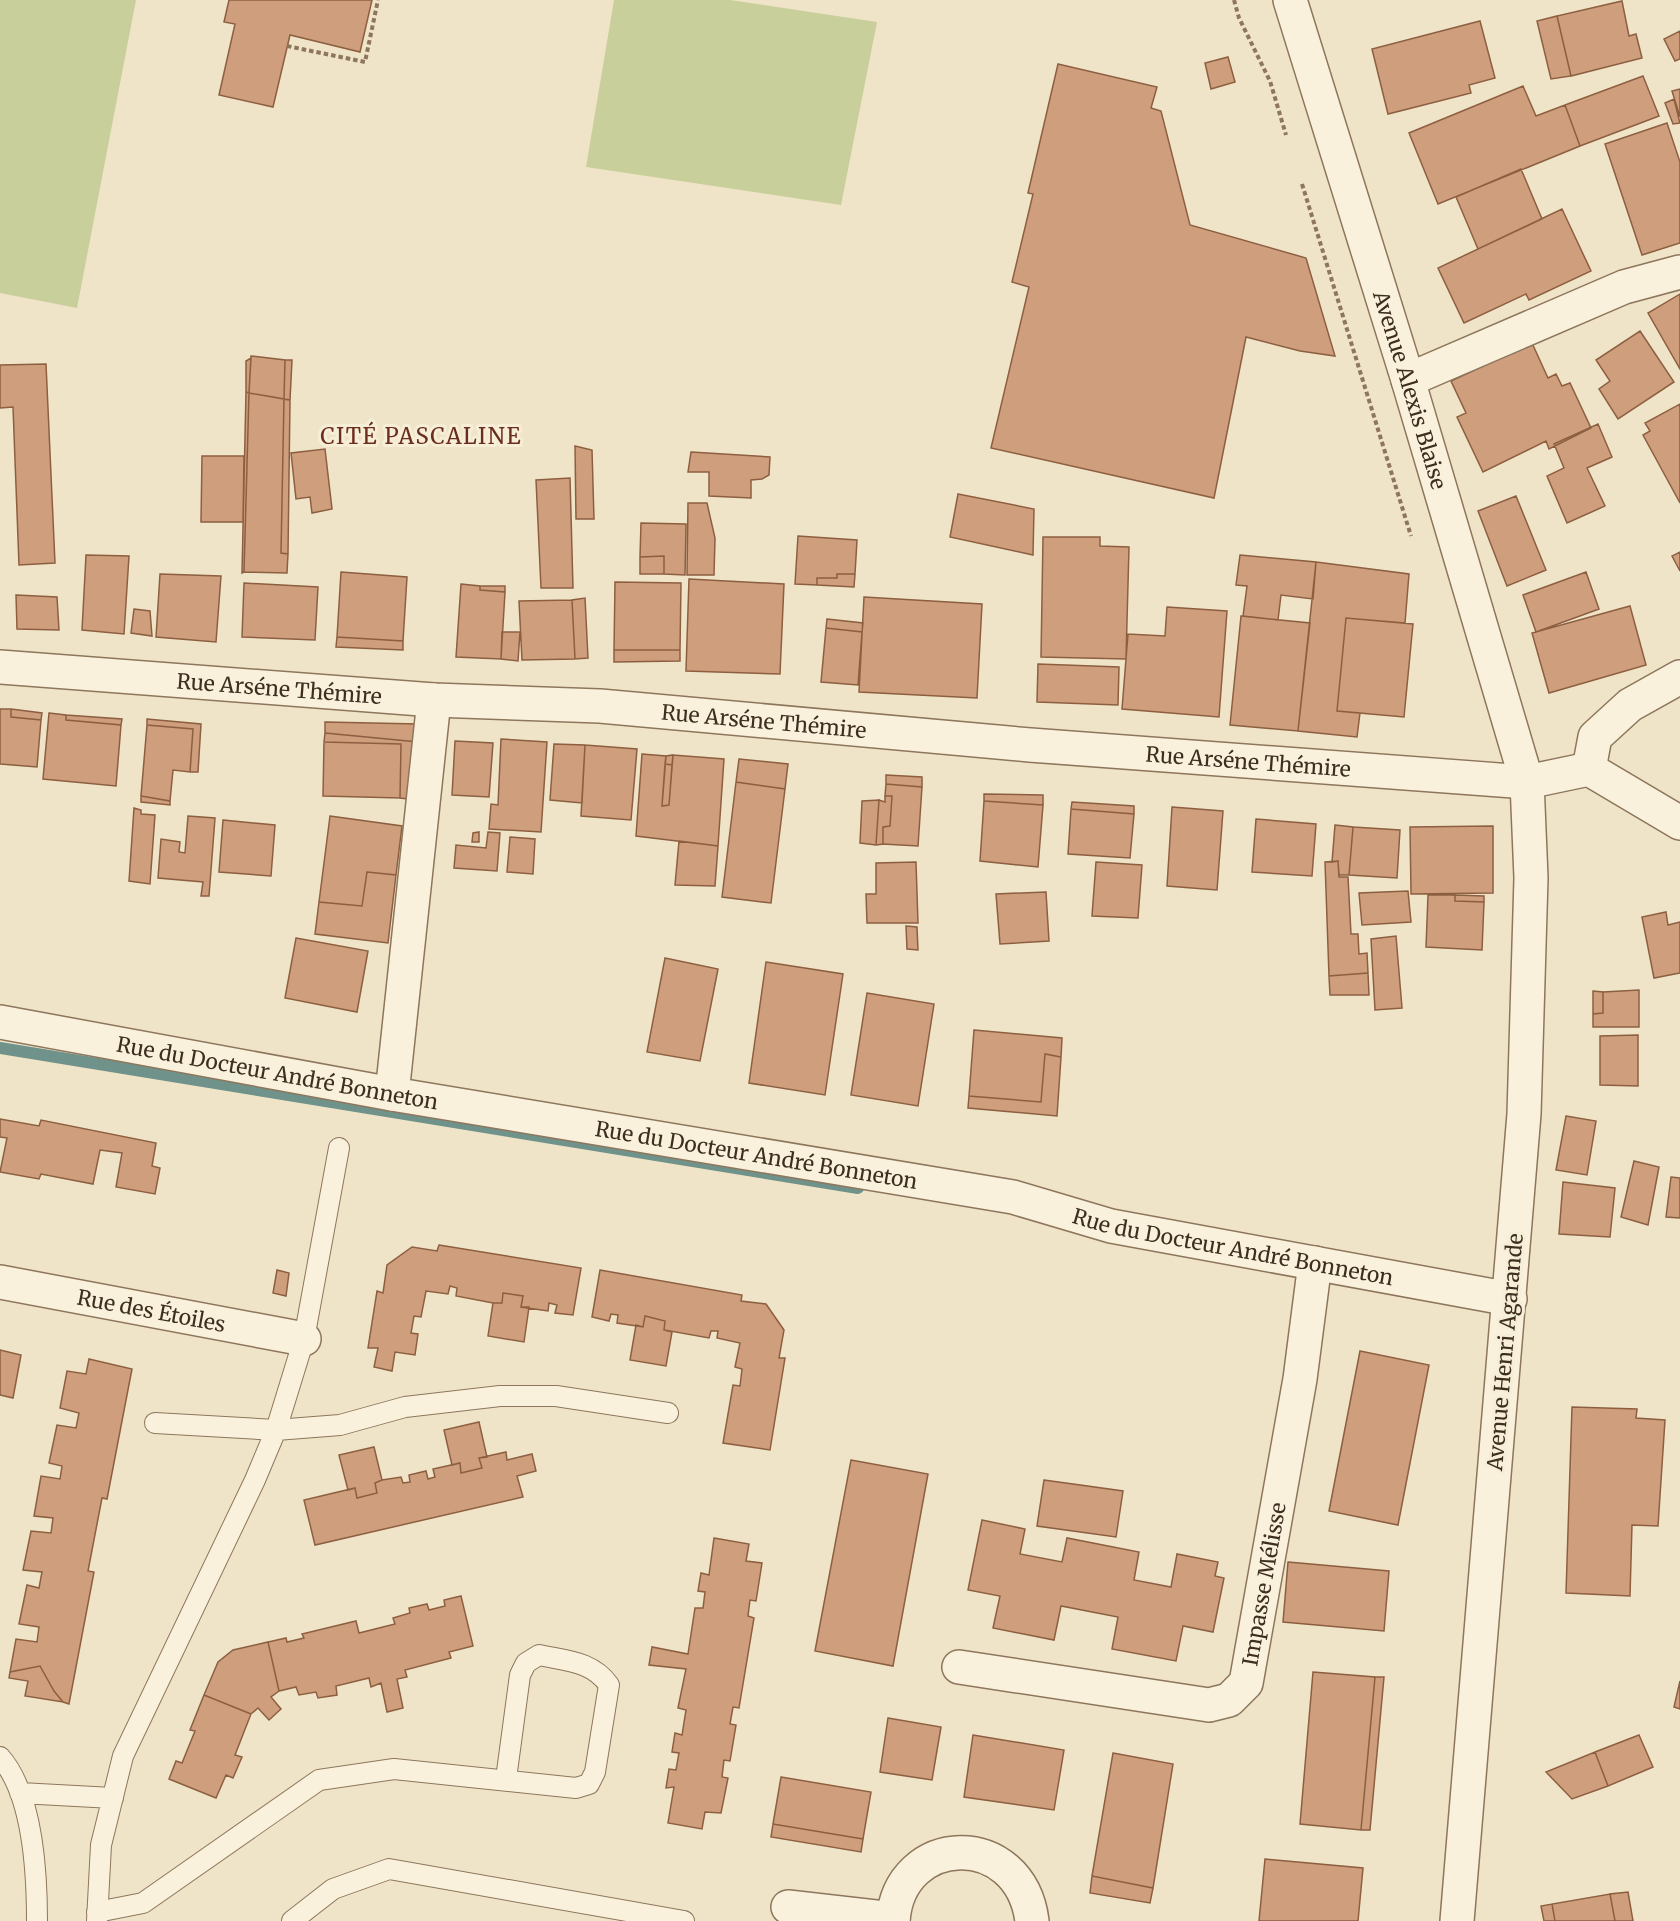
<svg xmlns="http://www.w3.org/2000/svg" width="1680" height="1921" viewBox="0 0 1680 1921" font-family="Merriweather,serif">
<rect width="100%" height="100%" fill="#f0e4c8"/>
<path fill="#c9cf9b" d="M0,0H136L77,308L0,293Z
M614,0H730L877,22L841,205L586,167Z"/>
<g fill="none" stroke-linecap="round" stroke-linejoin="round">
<path stroke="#6f938a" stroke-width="12" d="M0,1048L858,1188"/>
</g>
<path fill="#cf9f7d" stroke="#8d5f41" stroke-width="1.5" d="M229,0H372L360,52L290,35L273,107L219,95L235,24L224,22Z
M1622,1L1629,36L1636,34L1642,58L1571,76L1557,16Z
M1557,16L1571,76L1551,79L1537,21Z
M1480,21L1495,78L1469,85L1471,93L1388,114L1372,49Z
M1680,31V59L1675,61L1664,39Z
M1228,57L1235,82L1211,89L1205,63Z
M1058,64L1157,87L1151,108L1161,111L1190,225L1306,258L1335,356L1300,351L1246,337L1214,498L991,448L1029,287L1012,282L1033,194L1028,193Z
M1643,76L1659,116L1580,146L1565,105Z
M1523,86L1536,116L1565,105L1580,146L1438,204L1409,133Z
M1680,89V117L1672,91Z
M1674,99L1680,123L1673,124L1665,103Z
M1667,123L1680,162V243L1642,255L1605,144Z
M1521,169L1542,219L1478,249L1456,197Z
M1562,209L1591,271L1529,300L1526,294L1464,323L1438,268Z
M1680,294V369L1648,313Z
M1640,331L1674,382L1618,419L1599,389L1610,381L1596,360Z
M1532,343L1548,378L1556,374L1562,386L1570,383L1591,428L1549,449L1546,441L1483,472L1457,417L1466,413L1451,381Z
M251,356L285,360L284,399L249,393Z
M251,358L249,393L246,392V361Z
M285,360H292L290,400L284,399Z
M46,364L55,563L19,565L13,407L0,408V365Z
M246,392L249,393L244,572L242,573Z
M249,393L284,399L281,553L288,554L287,573L244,572Z
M284,399L290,400L288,554L281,553Z
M1680,404V503L1643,435L1650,431L1645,423Z
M1598,424L1612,457L1587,468L1605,506L1567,523L1547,476L1564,468L1554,444Z
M575,446L592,450L594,519H576Z
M325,449L332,509L312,513L310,497L296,499L291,453Z
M691,452L770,457L769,475L762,479L751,480V498L709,496V472H688Z
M202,456H244L243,522H201Z
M570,478L573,588H541L536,480Z
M958,494L1034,509L1033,555L950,537Z
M1516,496L1546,570L1507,586L1478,511Z
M688,503H707L715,538L714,575H687Z
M641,523L686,524L685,575L664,574V556L640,557Z
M798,536L857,540L855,574H837V578H817V585L795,584Z
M1043,537H1100V546L1129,547L1126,659L1041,657Z
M1680,552V571L1672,556Z
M86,555L129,556L124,634L82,630Z
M1240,555L1316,562L1313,599L1281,595L1278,620L1243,616L1247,586L1236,585Z
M664,556V574H640V557Z
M1316,562L1409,574L1405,623L1346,618L1337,711L1360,713L1357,737L1298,731Z
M341,572L407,577L403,641L337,637Z
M1586,572L1599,609L1536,632L1523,595Z
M160,574L221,576L216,642L156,637Z
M837,574H855L854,587L817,585V578H837Z
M689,579L784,584L780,674L686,671Z
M615,582L681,583L680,650H614Z
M244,583L318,587L315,640L242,637Z
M461,584L480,586V590L505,592L501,659L456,657Z
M480,586H505V592L480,590Z
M16,595L57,597L59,630L17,629Z
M864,597L982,604L977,698L859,692Z
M585,598L588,658L575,659L572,600Z
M572,600L575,659L522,660L519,601Z
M1630,606L1646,665L1549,693L1532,633Z
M1167,607L1227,611L1219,717L1122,709L1128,634L1165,636Z
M134,609L150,611L152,636L131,633Z
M1241,616L1310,623L1298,731L1230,725Z
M1346,618L1413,624L1404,717L1337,711Z
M827,619L863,623L862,632L826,628Z
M826,628L862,632L858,685L821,682Z
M502,632H520L518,661L501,659Z
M337,637L403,641V650L336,647Z
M614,650H680V661L614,662Z
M1038,664L1119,667L1118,705L1037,702Z
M0,709H11V717L41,720L37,767L0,764Z
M11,709L42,713L41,720L11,717Z
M49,713L66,715V720L121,725L116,786L43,779Z
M66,715L122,719L121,725L66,720Z
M147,719L201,724L198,772H190L193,729L147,725Z
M325,722L418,724V742L325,733Z
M147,725L193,729L190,772L173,770L170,801L141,796Z
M325,733L418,742L416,800L400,798L401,744L324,742Z
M501,739L547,742L541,832L489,829L491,804L498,805Z
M455,741L493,743L489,797L452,795Z
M324,742L401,744L400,798L323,796Z
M554,744L585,745L582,803L550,800Z
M585,745L637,749L631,820L581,816Z
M642,754L666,756L662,806L669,805L673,755L724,759L718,846L636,836Z
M673,755L672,765L665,764L666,756Z
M739,759L788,764L785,789L736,782Z
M665,764L672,765L669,805L662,806Z
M886,775L922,777V787L886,784Z
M736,782L785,789L771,903L722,897Z
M886,784L922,787L918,846L883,844V827L890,826L892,796H885Z
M984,794L1043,795V805L984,801Z
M141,796L170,801V805L141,802Z
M885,796H892L890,826L883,827V844L876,845L879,800L885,802Z
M879,800L876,845L860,843L862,801Z
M984,801L1043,805L1038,867L980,861Z
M1072,802L1134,806V814L1071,809Z
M1172,807L1223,811L1217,890L1167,886Z
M134,808L141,810V814L155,815L150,884L129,881Z
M1071,809L1134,814L1130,858L1068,854Z
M188,816L215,818L209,896H201L203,882L158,878L161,839L180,842L179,852L185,853Z
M330,816L402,826L396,875L367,872L362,906L319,902Z
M1256,819L1316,824L1312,876L1252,872Z
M223,820L275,825L271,876L219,872Z
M1335,825L1353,827L1349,875H1339L1338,861L1332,862Z
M1493,826V893L1411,894L1410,827Z
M1353,827L1400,830L1397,878L1349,875Z
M479,832V842H472L473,833Z
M488,832L500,833L497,871L454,868L456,845L486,848Z
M510,837L535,839L533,874L507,872Z
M679,841L718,846L715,886L675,885Z
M1338,861L1339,877H1348L1351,934H1358L1359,954L1367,953L1368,973L1329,976L1325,862Z
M916,862L918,923H867L866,894H876V863Z
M1096,862L1142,865L1138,918L1092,916Z
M367,872L396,875L388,943L315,934L319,902L362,906Z
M1408,891L1411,922L1362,925L1359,893Z
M1046,892L1049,941L1000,944L996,894Z
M1428,895H1455V901L1484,902L1482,950L1426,947Z
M1455,895L1484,896V902L1455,901Z
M1666,912L1668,925L1680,922V973L1654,978L1642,917Z
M906,926L917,927L918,950L907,949Z
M1396,936L1402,1008L1375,1010L1371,939Z
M296,938L368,951L357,1012L285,998Z
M665,958L718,969L700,1061L647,1052Z
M766,962L843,974L825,1095L749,1083Z
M1368,973L1369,995H1330L1329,976Z
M1639,990V1027H1593V1014L1603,1013V992Z
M1593,991L1603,992V1013L1593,1014Z
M867,993L934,1004L918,1106L851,1095Z
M974,1030L1062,1038L1061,1057L1045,1054L1041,1102L969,1096Z
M1638,1035V1086L1600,1085V1036Z
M1045,1054L1061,1057L1057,1116L968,1108L969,1096L1041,1102Z
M1566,1116L1596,1121L1587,1175L1556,1170Z
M0,1119L39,1126L41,1120L156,1143L152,1166L160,1168L155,1194L116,1187L122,1153L100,1150L93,1184L41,1174L39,1179L0,1172L7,1138L0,1137Z
M1634,1161L1659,1167L1648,1225L1621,1217Z
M1671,1177L1680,1178V1218L1666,1217Z
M1563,1182L1615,1188L1610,1237L1559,1234Z
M439,1245L581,1268L573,1315L555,1313L557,1305L549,1303L548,1311L521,1307L523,1296L503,1293L502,1303H493L456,1296L457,1288L450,1286L448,1294L426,1291L421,1317L414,1316L411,1333L418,1334L415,1355L395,1352L392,1371L374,1367L378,1348H368L377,1291L383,1293L387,1265L412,1247L437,1251Z
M277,1270L289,1273L286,1296L273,1293Z
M600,1270L742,1295L741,1301L766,1304L784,1330L779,1358H785L770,1450L723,1443L733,1385L740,1386L742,1369L735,1367L740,1343L717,1338L718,1331H711L709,1338L664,1330L665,1321L645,1316L643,1327L617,1323L618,1315L611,1314L609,1321L592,1317Z
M503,1293L523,1296L521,1307H529L524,1342L488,1336L493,1303H502Z
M645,1316L665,1321L664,1330L672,1332L666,1366L630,1360L636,1325L643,1327Z
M0,1350L21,1355L13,1398L0,1395Z
M1360,1351L1429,1365L1398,1525L1329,1511Z
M89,1359L132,1369L107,1499L102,1498L88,1571L94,1572L69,1704L63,1702L54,1691L40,1666L10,1672L16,1639L37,1642L39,1627L19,1624L27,1585L39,1588L42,1572L23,1570L31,1531L51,1533L53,1518L34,1516L41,1476L60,1479L62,1466L49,1463L57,1425L76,1428L79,1413L60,1408L67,1371L86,1374Z
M1572,1407L1637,1409L1636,1418L1665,1420L1658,1526L1632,1525L1630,1596L1566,1593Z
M479,1422L487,1457L479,1458L482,1468L461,1473L460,1463L452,1465L444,1430Z
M374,1447L382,1480L375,1483L377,1493L357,1498L355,1488L348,1490L339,1455Z
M506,1452L507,1460L532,1454L536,1471L517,1476L523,1497L315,1545L304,1500L355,1488L357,1498L377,1493L375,1483L382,1480L401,1477L403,1483L410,1482L409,1475L426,1471L428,1479L435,1477L433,1469L460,1463L461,1473L482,1468L479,1458Z
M851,1460L928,1474L893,1666L815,1651Z
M1044,1480L1123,1491L1116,1537L1037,1526Z
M982,1520L1025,1529L1020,1554L1062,1562L1067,1538L1139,1552L1134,1580L1171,1587L1177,1554L1218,1562L1215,1576L1224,1578L1213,1632L1183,1626L1176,1661L1112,1649L1118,1617L1061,1606L1054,1640L993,1628L1000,1596L968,1590Z
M714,1538L749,1544L746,1561L762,1563L756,1601L750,1600L748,1616L754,1618L739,1708L733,1707L730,1724L736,1725L730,1761L724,1760L722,1777L728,1778L721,1813L705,1812L702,1829L668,1823L674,1787L666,1788L669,1769L676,1770L679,1753L672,1752L675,1733L682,1735L686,1710L678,1708L686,1669L649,1665L652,1647L688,1654L695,1608H703L705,1592L698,1591L701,1573L709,1575Z
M1288,1562L1389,1571L1384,1631L1283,1622Z
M461,1596L473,1646L449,1652L451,1658L405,1670L407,1677L397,1679L403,1708L387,1712L381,1683L371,1687L369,1678L336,1686L337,1695L318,1698L316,1692L299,1695L296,1687L279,1691L268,1642L286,1638L287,1642L304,1638L302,1634L356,1621L359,1633L395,1624L393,1618L410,1613L409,1608L427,1604L429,1610L445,1606L444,1600Z
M268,1642L279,1691L271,1697L281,1709L269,1720L258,1708L251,1714L204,1695L218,1662L233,1650Z
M40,1666L54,1691L63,1702L25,1696L28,1681L9,1678L10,1672Z
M1313,1672L1375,1677L1361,1830L1300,1824Z
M1375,1677H1384L1370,1830H1361Z
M1680,1681V1709L1674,1707Z
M204,1695L251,1714L235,1755L242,1757L233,1778L226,1775L216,1798L169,1779L176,1761L182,1763L195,1731L190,1730Z
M888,1718L941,1727L932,1780L880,1772Z
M973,1735L1064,1750L1054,1810L964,1797Z
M1639,1735L1653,1767L1608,1786L1595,1752Z
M1595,1752L1608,1786L1572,1799L1546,1772Z
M1113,1753L1173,1764L1153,1888L1092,1876Z
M781,1777L871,1792L863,1839L773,1824Z
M773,1824L863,1839L861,1852L771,1837Z
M1265,1859L1363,1868L1358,1921H1259Z
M1092,1876L1153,1888L1150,1903L1090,1893Z
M1628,1892L1633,1921H1615L1610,1894Z
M1610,1894L1615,1921H1552H1555L1552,1904Z
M1552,1904L1555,1921H1544L1541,1906Z"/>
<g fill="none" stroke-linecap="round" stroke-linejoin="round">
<g stroke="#8d765c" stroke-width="22">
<path id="service" d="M155,1423L276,1430L340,1425L405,1407L500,1396H556L668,1413
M0,1757C33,1794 37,1873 37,1921
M20,1793L113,1798
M97,1912L143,1903L319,1780L394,1769L576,1788L589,1784L595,1772L609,1685C592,1661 566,1661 539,1655L526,1663L520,1675L506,1779
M97,1921L101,1845L123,1756L255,1480L276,1430L304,1339L339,1148
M292,1921L333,1889L389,1869L684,1921"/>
</g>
<g stroke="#8d765c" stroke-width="36">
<g id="minor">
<path id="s1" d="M1290,0L1408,380L1527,782L1531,878L1524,1114L1457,1921"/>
<path d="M1408,380L1624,287L1680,272"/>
<path id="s2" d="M0,667L434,700L600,706L1030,745L1527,782L1589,769L1680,823"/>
<path d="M1589,769L1595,737L1630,705L1680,677"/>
<path id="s3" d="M0,1022L392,1094L1013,1197L1111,1226L1510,1299"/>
<path d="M392,1094L434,700"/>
<path id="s4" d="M0,1282L304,1339"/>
<path id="s5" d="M959,1667L1209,1705L1229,1700L1246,1683L1300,1379L1315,1263"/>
<path d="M788,1907L893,1919"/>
<path d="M893,1921C899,1832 1020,1828 1032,1921"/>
</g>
</g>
<path stroke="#8d765c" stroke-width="4" stroke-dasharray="4.5 3" stroke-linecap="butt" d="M1234,0L1239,18L1270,81L1286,135
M287,46L365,62L378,0
M1302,184L1411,536"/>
<use href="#service" stroke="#faf1dc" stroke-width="20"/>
<use href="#minor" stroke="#faf1dc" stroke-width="33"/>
</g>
<g text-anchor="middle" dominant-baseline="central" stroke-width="6" stroke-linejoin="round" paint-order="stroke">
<g font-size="21" fill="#3d2e20" stroke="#f7eed8">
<text stroke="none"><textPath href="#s1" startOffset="408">Avenue Alexis Blaise</textPath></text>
<text stroke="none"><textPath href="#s2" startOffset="280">Rue Arséne Thémire</textPath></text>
<text stroke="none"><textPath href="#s2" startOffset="766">Rue Arséne Thémire</textPath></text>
<text stroke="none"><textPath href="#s2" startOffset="1252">Rue Arséne Thémire</textPath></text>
<text stroke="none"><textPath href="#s3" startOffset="282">Rue du Docteur André Bonneton</textPath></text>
<text stroke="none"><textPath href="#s3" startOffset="768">Rue du Docteur André Bonneton</textPath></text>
<text stroke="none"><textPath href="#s3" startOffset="1254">Rue du Docteur André Bonneton</textPath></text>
<text stroke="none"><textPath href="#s4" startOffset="154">Rue des Étoiles</textPath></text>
<text transform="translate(1505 1352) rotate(-85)">Avenue Henri Agarande</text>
<text stroke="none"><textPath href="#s5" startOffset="398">Impasse Mélisse</textPath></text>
</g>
<g font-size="22" letter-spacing="1.5" fill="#6b2e1e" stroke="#f7eed8">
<text x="421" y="436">CITÉ PASCALINE</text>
</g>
</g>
</svg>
